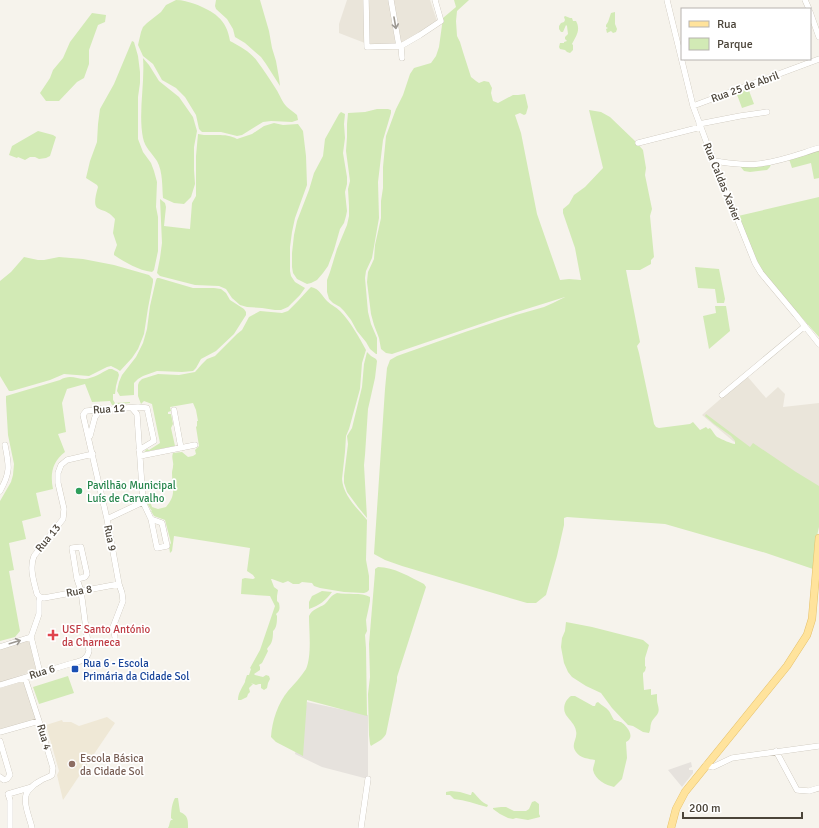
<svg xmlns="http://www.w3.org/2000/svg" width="819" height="828" viewBox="0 0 819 828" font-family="Signika,sans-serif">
<rect width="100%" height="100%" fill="#f6f3ec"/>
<path fill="#eae5da" d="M347,0H430L437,21L419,34L402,43L370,45L339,33V24Z
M747,376L766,398L778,387L785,394L783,407L819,403V494L733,441L702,415Z
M29,640L30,642L37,670L0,682V648Z
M21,681L24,682L36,717L35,719L34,720L0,730V688Z"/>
<path fill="#e6e2dd" d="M307,702L368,715V779L322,767L295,754Z
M691,762L692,767L689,768V770H693V773L682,787L668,770Z"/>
<path fill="#efe8d6" d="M107,717L115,723L92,757L63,800L57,775L59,771L46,725L62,720L63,722H71L79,726Z"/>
<path fill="#d2eab5" d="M176,0C183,0 188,2 195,4C213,11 227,19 230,41C239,46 251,52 257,61C264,70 270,80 276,89C280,95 282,102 287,107C290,110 294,112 297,115L298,120L292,122L271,121L263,122L242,135L237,136L221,132H202L199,129L196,115L185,97L176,88L162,80L153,64L143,56L138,45L141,32L143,27L147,23L161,12L166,5Z
M216,0H260L269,31L272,48L276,61L279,78L280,86L266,64L261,57L245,43L235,37L233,29L227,19L216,9L215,6Z
M454,0H469L457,11L456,21L457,36L460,42L463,52L471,77L476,81L479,83L484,81L489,82L492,88L491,93L493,101L498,103L513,95H518L525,94L528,107L526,114L524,115L520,113L515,115L521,133L537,214L560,280L569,279L581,280L575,248L563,213V209L569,204L574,195L585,187L603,168L589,110L601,112L610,117L635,141L643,150L646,168L645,175L652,209L650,216L654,257L651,260V264L640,270H626L640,342L637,346L639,353L654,424L656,427L659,428L690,424L693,422L700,430L706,427L708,429L710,428C713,431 714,434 716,436C718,438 732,444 735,444V441L731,436L714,424L705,416L706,414L750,447L753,443L796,472L819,486V527L815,545L813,569L766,553L665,524L567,517L564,518V525L557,556L546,595L536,603H527L402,566L385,560L374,554L385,389L387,368L390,360L397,356L465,332L516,315L544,307L553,303L565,297L501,317L392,354L386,353L381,349L379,338L374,325L371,314L367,282L368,272L374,259L375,245L381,218V201L383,188V167L386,136L396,109L403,95L410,74L414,68L431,63L436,56L439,47L443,18L456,7Z
M615,12V24L617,29L616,32L613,33L611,31L607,33L606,29L608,28L606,27V25L608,22L611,13Z
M92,13L106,15L105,22L98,25L89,50V64L84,78L77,82L59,101H46L40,93L50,78L53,70L63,58L70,42Z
M565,16L570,18H572L573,21H576C581,30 576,36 572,44L573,45V50L570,53L567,52L565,50L560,49L559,47L560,43H564V42L567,41L565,39V37L568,34L567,26L566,25L563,32H561L559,29V26L561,23L564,22L565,20L564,17Z
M132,41L134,42L138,56L140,72V83L138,97V139L143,152L151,163L154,171L157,182L156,207L158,217V251L154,270L152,272C138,270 126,263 114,255V253L117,245L113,233L115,219C103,203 89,218 98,187L97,185L86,178L90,161L97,142L98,124L100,109L114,84Z
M143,58L149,65L159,81L179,97L193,117L197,131L194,147V170L195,184L191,197L184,204L174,203L163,198C162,186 163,172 157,161C152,153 145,148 143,138C138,113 145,84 143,58Z
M748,88L754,104L742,108L736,92Z
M377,109H388L391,110V113L383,140L378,182L379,218L372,258L366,271L365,278L368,312L371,324L377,338V354H376L370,349L366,342L357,331L351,320L344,311L340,307L333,303L329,299L327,292V280L330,272L337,249L347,225L349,216V206L348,189L350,181L346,151L347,137V124L348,113L365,112Z
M341,112L345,114L344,124L345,138L343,153L347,177V184L345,192L347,211L346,216L344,223L340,229L334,250L328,266L323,273L317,280L311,283L307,284L297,279L293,273L292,267V253L294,235L297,221L309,190L314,173L323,156L325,139L339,114Z
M274,123L283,125L298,124L303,131L306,156L307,185L295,218L292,232L290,247V271L291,276L295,282L305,288L300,295L288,307L281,310H275L262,308L247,307L240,305L232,298L226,289L219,286L195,285L160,276L157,273L160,258L162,243L160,199L165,203L166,207L164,226L190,229L192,203L196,196V156L198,134C211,137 225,132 237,139L252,134L264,126Z
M38,131L53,135L56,137L50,156L46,158L39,159L35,157H30L25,160L18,157L17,158L9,155L12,146Z
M819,149V178L814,179L811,163L792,168L789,159Z
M771,164L770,167L767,170L750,172L744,171L740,166Z
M819,197V337L777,290L760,268L738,216Z
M24,257L38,260H44L59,257L83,259L114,265L149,275L153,279V282L148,308L144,334L138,349L132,358L120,371L117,369L111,366L107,367L89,376L64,374L50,380L12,391H9L0,376V281L11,272Z
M695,267L719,269L725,299L724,303H717L715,289L698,288Z
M157,278H159L193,288H214L221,289L226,293L230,300L244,309L246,312V315L234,334L216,351L201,359L196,368L193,371L182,372L157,371L143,376L138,379L134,383V395L120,396L117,391L119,382L122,375L136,357L143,343L147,329L150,306L156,280Z
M311,287C320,289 322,296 327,301C331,305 336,307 340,311C350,321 359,337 366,350L362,363L360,389L349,429L346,436L345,452L342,479C343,495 357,508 367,520L366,560L369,576V590L367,592L364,593L344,592L320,588L314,586L312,583L302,582L299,584H293L288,581L283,583L272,579H271L274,587L278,590L277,596V601L279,603C280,608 280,611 276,614L277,616C277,621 277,628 273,631C273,635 273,641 270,645C269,646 268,647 267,649L268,651L262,663L259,665L260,667V670L254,674L255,675L263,677L266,675L269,676L270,679L268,683L267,688L264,690L261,688V684H259L256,685L251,683L253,684L249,688L250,692L248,694L247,697L241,700H238C238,693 242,688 245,682C245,680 246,678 247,675H249L251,669L250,668L260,650L275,606L270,596L241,594L242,579L245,578L253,579L255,578L253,575L247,571L250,548L174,536L172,551L170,553L169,546L171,543L165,520L154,516L151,511L152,510H151L147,503L150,501L152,507L158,509L166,507C177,494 172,488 172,473C172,470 173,469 173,466C174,462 171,458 173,453L182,452L188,457L193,456L196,454L195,450L199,446L196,427L197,426V421H198L196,410L193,403L170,407L171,411L168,412V414H171L173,424L171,428L175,446L144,452L147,449L149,450L160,443L152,404L144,401L141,404L138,396V385L139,382L142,379L158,374L179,375L195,372L202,364L207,359L215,356L237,334L242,330L249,317L260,311L282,313L288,311L297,302L309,289Z
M715,306H726L730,331L709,349L703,316L716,313Z
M367,352L371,356L376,359L377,361L375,378L368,409L365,455L364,465L367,518L358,507L347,492L344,483V476L348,444L347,436L352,428L362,387L364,364Z
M109,369H112L118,372L119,375L116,386L115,394H113V400L115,403L130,402V403L112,405L110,401L92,402L85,384L67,389L62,403L66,432L58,434L65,452C52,462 50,474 53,489L36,493L41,516L22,521L26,539L9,543L14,570L9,571L20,631L15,637L0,641V501L11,482L13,475L14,464L8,435L6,401V396L60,380C70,374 76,379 85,379C94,378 101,373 109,369Z
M378,567C394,567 410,577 424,584L426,587L397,677V681L396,685L386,734C383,740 377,742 371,746L370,744L369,735L368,694L370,677L369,644L375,572V569Z
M322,591L332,592C325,601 320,605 309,609V602L312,596Z
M337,593C347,595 361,592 370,597V601L368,611L366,620L367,631L365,635L366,648L367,716L307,700L303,756L276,742L271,737C272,721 278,703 288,691C294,684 301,677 306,669C312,655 309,631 309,616C312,609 319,608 325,604C329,600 331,595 337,593Z
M566,622L592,627L643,640L649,645L645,658V666L646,667L645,671L643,673V676L644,690L651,689V695L657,694C657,696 657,698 657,700C657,704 660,709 658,713C656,717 652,719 651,724C650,727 651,729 649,733L643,732L633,726L628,725L612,708L601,693L586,686L572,677L568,672L564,663L561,647L562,638L565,631Z
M68,676L74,693L39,704L33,687Z
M571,696H575L593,706H595L596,703L598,702C602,706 606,707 609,711C611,714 612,717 614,720C615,720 620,722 621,722C627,726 636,737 626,742L627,758L622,779L614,787C606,785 595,780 593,770C593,767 595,763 595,760C589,759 580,758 576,752C570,744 578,739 576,731C575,724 570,721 566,715C562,708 565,700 571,696Z
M451,791L460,792L470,795H471L472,792H473C478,797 481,802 488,805L487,807C476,804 465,800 454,799L450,795H446V792Z
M175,798H178L180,812C188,815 188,820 188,828H168C170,825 169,822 171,820H173L171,818C171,811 172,803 175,798Z
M535,801L539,804V814L540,816V817L528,820L516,818L513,819L508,818L500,814L493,809V808L501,807H506L514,811H526L529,809L532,802Z"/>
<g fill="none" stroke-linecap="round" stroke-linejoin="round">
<g stroke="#c2bbae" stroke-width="6">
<path id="minor" d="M366,0L367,47L401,46L420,35L441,21L435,0
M391,0L399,46
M667,0L693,106L706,141L755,263L761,273L796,315L819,344
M805,0L809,9
M810,12L819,37
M401,46L402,58
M693,106L819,59
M699,124L740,116L767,112
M638,143L701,127
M714,161C728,163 744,166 758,164C779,162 799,154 819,148
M722,395L805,326
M132,408L137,414L143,502L151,519L162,523L167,546L157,548L151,519
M174,410L181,448
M90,436L95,417L101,409
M140,456L195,445
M0,491C11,472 9,465 5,445
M107,519L143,502
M40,597L37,594C34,582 29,568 34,556L63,519L64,509L58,483V473L61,465L67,460L93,454
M40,597L44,598L119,584
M40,597L39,601V614L31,637L40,673
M115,637L113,627L123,601L122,593L119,584L107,519L83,415L86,411L138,407L147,408L154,441L139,450
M0,647L31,637
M25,678L39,721L53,768L52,775C48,778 44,778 40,781C36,783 31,787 28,791C21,800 30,818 32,828
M0,685L73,663C81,661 87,660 89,651L81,591L77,579L72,548L81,547L87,574L85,577L77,579
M0,732L39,721
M0,741L10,775L7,779L4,780L0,777
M776,751L797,790L809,791L819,788
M706,765L713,767L732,758L819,746
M10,828V800L8,794L32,787
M361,828L368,779"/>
</g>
<g stroke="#e6c16a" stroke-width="8">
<path id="major" d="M671,828L676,809L685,792L787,666L807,635L812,619L819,538"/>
</g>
<use href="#minor" stroke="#fff" stroke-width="5.5"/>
<use href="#major" stroke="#ffe39c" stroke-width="7"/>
</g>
<defs><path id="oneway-shaft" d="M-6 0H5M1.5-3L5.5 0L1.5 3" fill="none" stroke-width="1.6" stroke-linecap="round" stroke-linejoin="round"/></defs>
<g stroke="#9c9892">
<use href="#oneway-shaft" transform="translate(395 23) rotate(80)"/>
<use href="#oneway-shaft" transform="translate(15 642) rotate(-17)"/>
</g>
<circle fill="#2e9e5b" stroke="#fff" stroke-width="1.5" cx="79" cy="491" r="4"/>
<path fill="#e0444e" stroke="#fff" stroke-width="1.5" d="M51 629h4v4h4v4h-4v4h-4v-4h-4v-4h4z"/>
<rect fill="#1a4fb4" stroke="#fff" stroke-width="1.5" x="71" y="665" width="8" height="8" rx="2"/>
<circle fill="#8d6e63" stroke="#fff" stroke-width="1.5" cx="72" cy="764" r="4"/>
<g text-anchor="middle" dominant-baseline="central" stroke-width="3.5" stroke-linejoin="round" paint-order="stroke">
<g font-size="11" fill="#4b4439" stroke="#fff">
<text transform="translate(745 87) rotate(-20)">Rua 25 de Abril</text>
<text transform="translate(722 182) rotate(68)">Rua Caldas Xavier</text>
<text transform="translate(109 409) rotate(-4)">Rua 12</text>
<text transform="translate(48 538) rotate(-51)">Rua 13</text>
<text transform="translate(110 538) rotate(79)">Rua 9</text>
<text transform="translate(79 591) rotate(-10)">Rua 8</text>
<text transform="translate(42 672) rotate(-17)">Rua 6</text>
<text transform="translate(44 737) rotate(74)">Rua 4</text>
</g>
<g font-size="11" fill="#27864d" stroke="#fff" text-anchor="start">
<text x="87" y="485">Pavilhão Municipal<tspan x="87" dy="13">Luís de Carvalho</tspan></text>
</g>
<g font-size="11" fill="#be3a42" stroke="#fff" text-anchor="start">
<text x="62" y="629">USF Santo António<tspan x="62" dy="13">da Charneca</tspan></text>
</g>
<g font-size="11" fill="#164399" stroke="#fff" text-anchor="start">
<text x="83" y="663">Rua 6 - Escola<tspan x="83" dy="13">Primária da Cidade Sol</tspan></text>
</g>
<g font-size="11" fill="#785e54" stroke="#fff" text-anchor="start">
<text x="80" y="758">Escola Básica<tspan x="80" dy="13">da Cidade Sol</tspan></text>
</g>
</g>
<rect x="681" y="8" width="130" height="52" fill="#ffffff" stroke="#b7b4b0"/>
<rect x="689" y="21" width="20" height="6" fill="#ffe39c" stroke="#b7b4b0"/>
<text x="717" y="28" font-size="12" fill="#4b4439">Rua</text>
<rect x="689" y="38" width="20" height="12" fill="#d2eab5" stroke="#b7b4b0"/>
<text x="717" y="48" font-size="12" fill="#4b4439">Parque</text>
<path d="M683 812v6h119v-6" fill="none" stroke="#4b4439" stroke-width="2"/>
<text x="689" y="812" font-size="12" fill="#4b4439" stroke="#ffffff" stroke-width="3" paint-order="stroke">200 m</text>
</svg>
